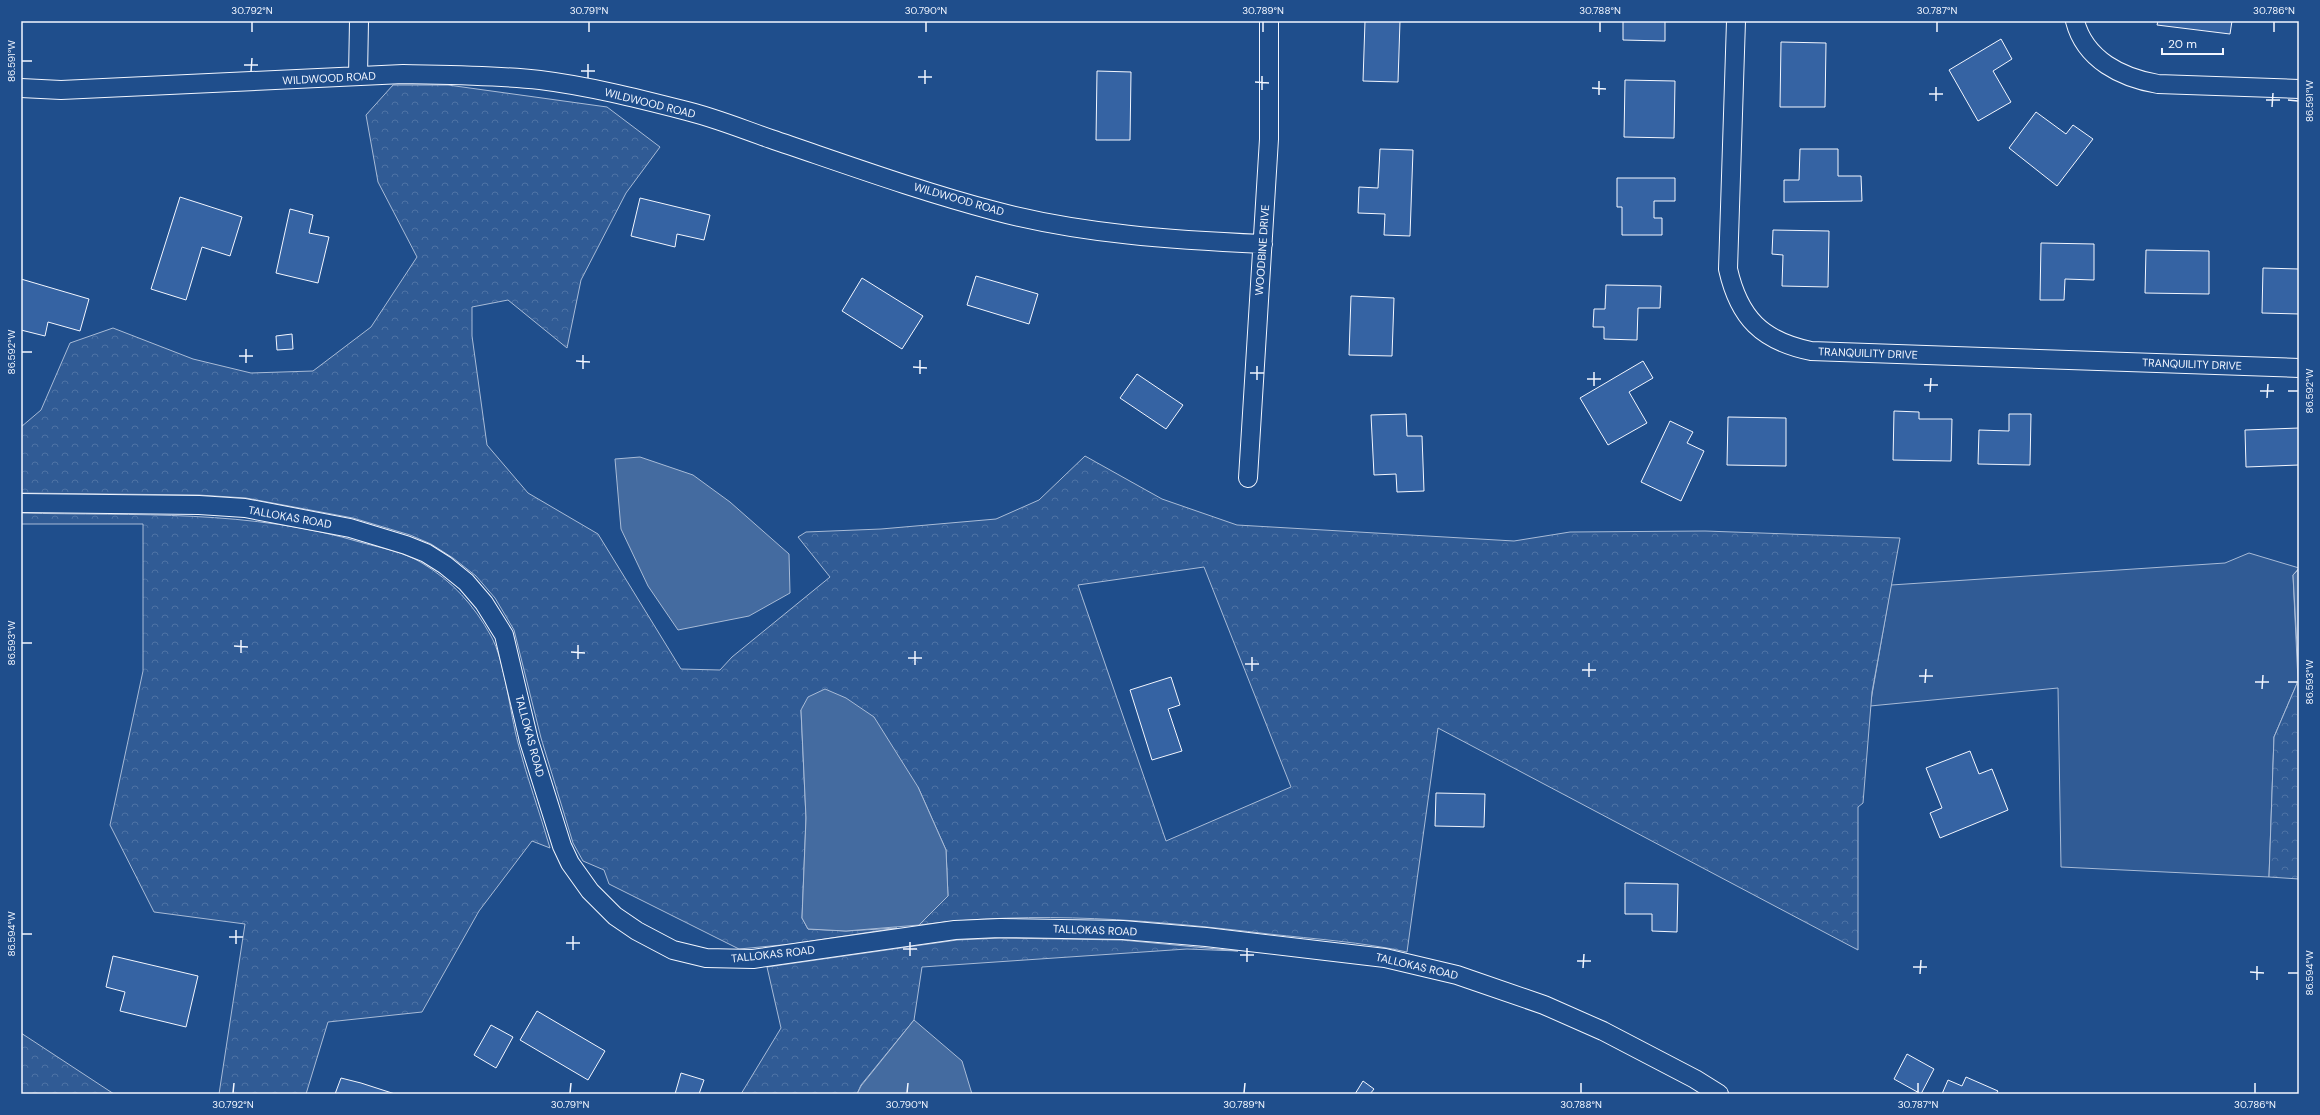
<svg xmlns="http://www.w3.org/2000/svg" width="2320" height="1115" viewBox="0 0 2320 1115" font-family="'DM Sans',sans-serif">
<defs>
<pattern id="forest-crowns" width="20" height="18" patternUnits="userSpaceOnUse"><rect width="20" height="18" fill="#305b95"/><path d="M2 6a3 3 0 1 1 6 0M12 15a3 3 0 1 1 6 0" fill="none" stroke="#4e73a5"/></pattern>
</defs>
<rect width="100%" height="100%" fill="#1f4e8c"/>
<path fill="#305b95" stroke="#a8bbd7" d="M2249,553L2299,568L2293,575L2298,681L2274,737L2269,877L2061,867L2058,688L1870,706L1891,585L2225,563Z"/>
<path fill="url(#forest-crowns)" stroke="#a8bbd7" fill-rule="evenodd" d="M393,85H448L607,107L660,147L626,193L581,280L567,348L508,300L472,307V336L487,445L528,493L598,534L681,669L720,670L732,657L830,577L798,537L806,532L881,529L996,519L1039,500L1085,456L1162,499L1237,525L1514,541L1570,532L1705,531L1900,538L1872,692L1863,803L1858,807V950L1438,728L1407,952C1362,942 1315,939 1269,934C1154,920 1035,910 919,925L948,896L946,850L918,787L801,710L806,818L802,918L808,929L846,931L897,928L792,944L739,949L609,884L604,870L583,861L573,843L541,738L514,630L495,598L476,576L453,558L431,544L410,535L353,518L246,498L199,495L21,493V427L41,410L70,343L113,328L193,359L251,373L313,371L371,327L417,257L378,182L366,115ZM1204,567L1291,787L1166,841L1078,585Z
M21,513C136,516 251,509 363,543C382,548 404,552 422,563C452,581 474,605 491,636C505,661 510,714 518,743C527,778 540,813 550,848L532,841L479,911L422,1012L328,1022L306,1094H219L245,924L154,912L110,825L143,671V524H21Z
M2298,681L2299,879L2269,877L2274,737Z
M1000,938L1122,940L1238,951L1187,949L922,967L914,1020L861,1085L857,1094H741L781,1028L767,967L957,940Z
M21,1033L114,1094H21Z"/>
<path fill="#446ba0" stroke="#a8bbd7" d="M640,457L693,475L730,502L789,554L790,593L749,616L678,630L648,586L621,529L615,459Z
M2299,569V682L2293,575Z
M825,689L846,698L874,717L918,787L946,850L948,896L919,925L846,931L808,929L802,918L806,818L801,710L808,697Z
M914,1020L962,1061L972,1094H857L861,1086Z"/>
<path fill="#3563a3" stroke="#f2f6ff" d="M1365,21H1400L1398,82L1363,81Z
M1623,21H1665V41L1623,40Z
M2158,21H2232L2230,34L2157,25Z
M2001,39L2012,59L1993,71L2011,102L1978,121L1949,70Z
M1781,42L1826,43L1825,107H1780Z
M1097,71L1131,72L1130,140H1096Z
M1625,80L1675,81L1674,138L1624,137Z
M2036,112L2066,134L2073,125L2093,139L2057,186L2009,148Z
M1380,149L1413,150L1410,236L1384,235L1385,214L1358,213L1359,187L1378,188Z
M1800,149H1838V176H1861L1862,201L1784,202V180H1799Z
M1617,178H1675V201H1654V218H1662V235H1622V207H1617Z
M180,197L242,217L230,256L202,247L186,300L151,289Z
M640,198L710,215L704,240L677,234L675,247L631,236Z
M290,209L313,215L309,233L329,237L318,283L276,273Z
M1773,230L1829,231L1828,287L1782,286L1783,255L1772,254Z
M2041,243L2094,244V280L2065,279L2064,300H2040Z
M2146,250L2209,251V294L2145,293Z
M2263,268L2299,269V314L2262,313Z
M976,276L1038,294L1029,324L967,305Z
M862,278L923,316L902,349L842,311Z
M21,279L89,299L80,331L48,322L45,336L21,330Z
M1606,285L1661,286L1660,308H1638L1637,340L1604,339V327H1593L1594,309H1605Z
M1351,296L1394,298L1392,356L1349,355Z
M292,334L293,349L277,350L276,336Z
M1643,361L1653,378L1629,392L1647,423L1608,445L1580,398Z
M1137,374L1183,405L1166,429L1120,398Z
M1894,411L1919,412V419H1952L1951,461L1893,460Z
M1406,414L1407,436H1422L1424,491L1397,492L1396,474L1374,475L1371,415Z
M2009,414H2031L2030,465L1978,464L1979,430L2009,431Z
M1728,417L1786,418V466L1727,465Z
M1670,421L1693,432L1687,443L1704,451L1681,501L1641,482Z
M2299,428V465L2246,467L2245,430Z
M1171,677L1180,705L1168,709L1182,751L1152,760L1130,690Z
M1970,751L1979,774L1992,769L2008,810L1940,838L1930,813L1942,808L1926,768Z
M1436,793L1485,794L1484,827L1435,826Z
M1625,883L1678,884L1677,932L1652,931V914H1625Z
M113,956L198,976L186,1027L120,1011L125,992L106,987Z
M537,1011L605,1051L588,1080L520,1040Z
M491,1025L513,1037L496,1068L474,1055Z
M1907,1054L1934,1069L1921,1094L1894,1079Z
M681,1073L704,1080L699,1094H675Z
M1966,1077L1998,1091L1996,1094H1942L1948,1080L1962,1086Z
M341,1078L361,1083L395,1094H335Z
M1363,1081L1374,1089L1370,1094H1355Z"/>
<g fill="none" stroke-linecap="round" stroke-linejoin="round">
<g stroke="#f2f6ff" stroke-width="20">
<path id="minor" d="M1736,21L1728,269C1739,318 1762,341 1811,351L2299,368
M2075,21C2085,60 2122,78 2158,84L2299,89
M358,76L359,21
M21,88L61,90L403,74C448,75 495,75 540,80C588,86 636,98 683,110C713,117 742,129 771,139C845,164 919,191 995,211C1081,234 1174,240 1263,244
M1248,478L1269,139V21
M21,503L199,505L245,508L350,528L406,545L426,553L445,565L466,582L484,603L504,635L529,741L562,846L570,863L590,891L615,916L637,931L673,950L706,958L753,959L955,930L1000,928L1123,930L1206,937L1385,958L1457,975L1544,1005L1603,1031L1695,1079L1719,1094"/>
</g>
<use href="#minor" stroke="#1f4e8c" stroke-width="18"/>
</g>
<path fill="none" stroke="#f2f6ff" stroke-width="1.5" d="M252,32V22M589,32V22M926,32V22M1263,32V22M1600,32V22M1937,32V22M2274,32V22M22,61H32M244,65H258M581,71H595M251,72L252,58M918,77H932M588,78V64M1255,82L1269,83M925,84V70M1592,88L1606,89M1262,90V76M1929,94H1943M1599,95V81M2266,100H2280M2288,100L2298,101M1936,101V87M2272,107L2273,93M22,352H32M239,356H253M576,361L590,362M246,363V349M913,367L927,368M583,369V355M1250,373H1264M920,374V360M1587,379H1601M1257,380V366M1924,385H1938M1594,386V372M2260,391H2274M2288,391H2298M1930,392L1931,378M2267,398L2268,384M22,643H32M234,646L248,647M571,652L585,653M241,653V640M908,658H922M578,659V645M1245,664H1259M915,665V651M1582,670H1596M1252,671V657M1919,676H1933M1589,677V663M2255,682H2269M2288,682H2298M1925,683L1926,669M2262,689L2263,675M22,934H32M229,937H243M566,943H580M236,944V930M903,949H917M573,950V936M1240,955H1254M910,956V942M1577,961H1591M1247,962V948M1913,967H1927M1583,968L1584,954M2250,972L2264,973M2288,973H2298M1920,974L1921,960M2257,980V966M233,1093L234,1083M570,1093L571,1083M907,1093L908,1083M1244,1093L1245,1083M1581,1093V1083M1918,1093V1083M2255,1093V1083"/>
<g text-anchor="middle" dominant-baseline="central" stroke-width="3" stroke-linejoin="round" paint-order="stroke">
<g font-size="11" fill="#f2f6ff" stroke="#1f4e8c">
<text transform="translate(329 78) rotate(-3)">WILDWOOD ROAD</text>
<text transform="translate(650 103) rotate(14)">WILDWOOD ROAD</text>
<text transform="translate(959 199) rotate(16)">WILDWOOD ROAD</text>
<text transform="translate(1262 250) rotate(-86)">WOODBINE DRIVE</text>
<text transform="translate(1868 353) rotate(2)">TRANQUILITY DRIVE</text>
<text transform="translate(2192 364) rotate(2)">TRANQUILITY DRIVE</text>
<text transform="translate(290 517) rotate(10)">TALLOKAS ROAD</text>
<text transform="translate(530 736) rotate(75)">TALLOKAS ROAD</text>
<text transform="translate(1095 930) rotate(2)">TALLOKAS ROAD</text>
<text transform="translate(773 954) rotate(-6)">TALLOKAS ROAD</text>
<text transform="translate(1417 966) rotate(13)">TALLOKAS ROAD</text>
</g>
</g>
<rect width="2320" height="1115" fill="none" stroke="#1f4e8c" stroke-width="44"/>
<path d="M2162 48v6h61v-6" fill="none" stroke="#f2f6ff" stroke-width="2"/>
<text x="2168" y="48" font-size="12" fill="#f2f6ff" stroke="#1f4e8c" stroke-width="3" paint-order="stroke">20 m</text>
<rect x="22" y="22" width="2276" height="1071" fill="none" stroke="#f2f6ff" stroke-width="1.5"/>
<g font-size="10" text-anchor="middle" fill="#f2f6ff">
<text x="252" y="14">30.792°N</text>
<text x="589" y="14">30.791°N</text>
<text x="926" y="14">30.790°N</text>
<text x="1263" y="14">30.789°N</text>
<text x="1600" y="14">30.788°N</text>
<text x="1937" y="14">30.787°N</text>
<text x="2274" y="14">30.786°N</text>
<text transform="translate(11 61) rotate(-90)" y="4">86.591°W</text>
<text transform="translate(2309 101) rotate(-90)" y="4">86.591°W</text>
<text transform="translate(11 352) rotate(-90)" y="4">86.592°W</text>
<text transform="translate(2309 391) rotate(-90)" y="4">86.592°W</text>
<text transform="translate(11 643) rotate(-90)" y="4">86.593°W</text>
<text transform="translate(2309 682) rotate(-90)" y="4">86.593°W</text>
<text transform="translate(11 934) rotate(-90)" y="4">86.594°W</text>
<text transform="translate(2309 973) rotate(-90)" y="4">86.594°W</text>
<text x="233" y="1108">30.792°N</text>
<text x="570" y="1108">30.791°N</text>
<text x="907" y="1108">30.790°N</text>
<text x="1244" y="1108">30.789°N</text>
<text x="1581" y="1108">30.788°N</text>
<text x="1918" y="1108">30.787°N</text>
<text x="2255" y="1108">30.786°N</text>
</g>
</svg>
